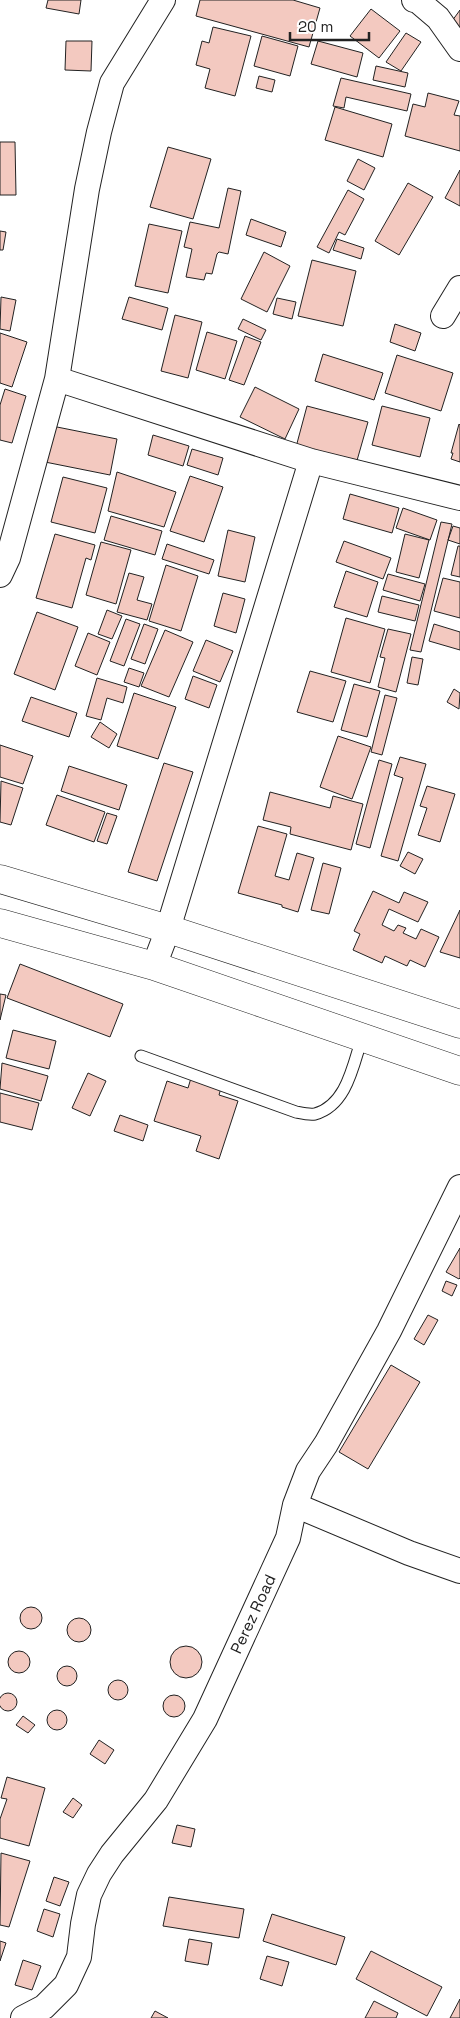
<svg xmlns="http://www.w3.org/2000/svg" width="460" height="2018" viewBox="0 0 460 2018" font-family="'Space Grotesk',sans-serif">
<rect width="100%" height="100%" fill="#fff"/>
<path fill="#f3c9c0" stroke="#222" d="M48,0H81L79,14L46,8Z
M200,0H293L320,8L309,47L196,16Z
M371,9L400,31L379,58L350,36Z
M460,10V28L452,21Z
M213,27L251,36L235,96L205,88L210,69L196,65L202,41L209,43Z
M406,33L421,42L401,71L386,62Z
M262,36L298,46L290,76L254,66Z
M66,41H92L91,71L65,70Z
M318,41L363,53L357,77L311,64Z
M376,66L408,73L405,87L373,80Z
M259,76L275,80L272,92L256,88Z
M341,78L411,94L407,111L346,97L344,108L333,106Z
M428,93L459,101L454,115L460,116V151L405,136L413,104L425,107Z
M335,107L392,124L383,157L325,140Z
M0,142H15L16,195H0Z
M168,147L211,159L193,219L150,207Z
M358,159L375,168L364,190L347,181Z
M460,170V206L445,198Z
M408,183L433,197L399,255L375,241Z
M228,188L241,191L228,254L219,252L217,254L212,274L206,273L204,280L186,277L192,249L184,247L190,222L219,228Z
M348,190L364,199L345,235L339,232L329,253L317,247Z
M251,219L286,232L281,247L246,235Z
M149,224L182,231L168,293L135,286Z
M0,231L6,232L3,250H0Z
M337,239L364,248L361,259L333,250Z
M264,252L290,266L267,312L241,299Z
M312,260L356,271L343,326L298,316Z
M1,297L16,300L10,331L0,329Z
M129,297L168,308L162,330L122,319Z
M277,298L296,302L292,319L273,314Z
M175,315L202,322L188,378L161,371Z
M243,319L266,330L261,340L238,329Z
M395,324L421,333L415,351L390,342Z
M207,332L237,341L225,379L196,370Z
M0,333L27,342L12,387L0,383Z
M245,336L261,342L244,385L229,380Z
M323,354L383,373L374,400L315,381Z
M397,355L453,373L441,411L385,393Z
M255,387L299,409L285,439L240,417Z
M5,389L26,396L12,443L0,440V405Z
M307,406L368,422L356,464L296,447Z
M382,406L430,418L420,457L372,445Z
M459,424L460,425V462L451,459L453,453H451Z
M52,426L117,439L110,475L45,462Z
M153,435L189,446L183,466L148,455Z
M192,449L223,458L218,475L187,465Z
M117,472L176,492L164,527L108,511Z
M190,476L223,487L204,542L170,531Z
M63,477L107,488L95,533L51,522Z
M350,494L399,508L392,533L343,519Z
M403,508L437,520L430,540L396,528Z
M111,516L162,531L155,555L104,540Z
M441,522L452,524L421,652L410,650Z
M453,526L460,528V544L448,540Z
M228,530L255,537L245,582L218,576Z
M55,534L95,545L91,560L86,558L72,608L36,598Z
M405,534L429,540L419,578L396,572Z
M344,541L391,558L383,579L336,562Z
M101,542L131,550L116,604L86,595Z
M167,544L214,560L209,574L162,559Z
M458,546H460V577L451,575Z
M166,565L198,576L181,631L149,621Z
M346,571L378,582L367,617L334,607Z
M129,573L144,577L137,600L152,604L147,620L117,612Z
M388,574L425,584L420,601L383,590Z
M443,578L460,582V618L434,611Z
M223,593L245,599L236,633L214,626Z
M382,596L419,605L415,621L378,612Z
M107,610L122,616L112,639L98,634Z
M37,612L78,627L55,690L14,674Z
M346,618L385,629L370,683L331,672Z
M126,619L140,624L124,666L110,661Z
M144,624L158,629L145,664L131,659Z
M434,624L460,632V650L429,641Z
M388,629L411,634L396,692L378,687L385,658L380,657Z
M165,630L193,642L169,697L141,686Z
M88,633L110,642L97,675L75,666Z
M206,640L233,651L220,682L193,671Z
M412,657L423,659L418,685L407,683Z
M129,668L144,673L139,687L124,682Z
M310,671L346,681L333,722L297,712Z
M193,676L217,685L209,708L185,699Z
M97,678L127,687L123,703L107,698L101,720L86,716Z
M354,684L380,691L367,737L341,730Z
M454,689L460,693L459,709L447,702Z
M134,693L176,707L158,759L117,746Z
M385,695L397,698L382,755L371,752Z
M31,697L77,713L69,737L22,721Z
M100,722L117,734L109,748L91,737Z
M338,736L371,747L352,799L320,787Z
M0,745L33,756L23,784L0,777Z
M400,757L426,764L398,861L381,856L403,778L394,775Z
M379,760L392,764L370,848L356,844Z
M164,763L193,772L157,881L128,872Z
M69,766L127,785L119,810L61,791Z
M1,781L23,788L11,825L0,822Z
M427,786L455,794L440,842L418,835L427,808L420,806Z
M270,792L330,808L333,796L363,804L351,850L290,834L291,827L263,820Z
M57,795L105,812L94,842L46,825Z
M107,813L117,816L107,844L97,841Z
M258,826L287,834L275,876L289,880L297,853L314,858L298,912L282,907V905L238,893Z
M408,852L423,859L415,874L400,866Z
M323,863L341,868L329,914L311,910Z
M373,891L399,903L404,892L428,902L418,922L389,909L382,925L394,931L398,925L406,928L403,933L416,939L421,929L439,937L425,967L410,960L407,966L385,956L382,963L353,950L360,934L354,931Z
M460,910V958L440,952Z
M20,964L123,1004L110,1037L7,998Z
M0,994L6,995L0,1020Z
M13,1030L56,1041L49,1069L6,1058Z
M2,1063L48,1076L41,1101L0,1089Z
M88,1073L106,1081L90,1116L72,1108Z
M191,1078L221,1088L219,1095L238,1101L219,1159L196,1151L201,1136L154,1121L167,1081L188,1088Z
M0,1093L39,1103L32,1130L0,1122Z
M120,1115L148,1125L143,1141L114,1131Z
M460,1248V1278L459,1279L446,1272Z
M446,1281L457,1285L452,1296L442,1291Z
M428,1315L438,1320L424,1345L414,1339Z
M391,1365L420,1382L368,1469L339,1452Z
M20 1618a11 11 0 1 1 22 0a11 11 0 1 1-22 0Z
M67 1630a12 12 0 1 1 24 0a12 12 0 1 1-24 0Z
M170 1662a16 16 0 1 1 32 0a16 16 0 1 1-32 0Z
M8 1662a11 11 0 1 1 22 0a11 11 0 1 1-22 0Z
M57 1676a10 10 0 1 1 20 0a10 10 0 1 1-20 0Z
M108 1690a10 10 0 1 1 20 0a10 10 0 1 1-20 0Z
M-1 1702a9 9 0 1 1 18 0a9 9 0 1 1-18 0Z
M163 1706a11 11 0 1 1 22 0a11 11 0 1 1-22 0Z
M47 1720a10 10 0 1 1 20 0a10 10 0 1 1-20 0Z
M23,1716L35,1725L28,1733L16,1725Z
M99,1740L114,1750L105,1764L90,1754Z
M7,1777L45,1788L29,1846L0,1838V1819L7,1799L1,1798Z
M73,1798L82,1805L73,1818L63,1812Z
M177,1825L195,1829L191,1847L172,1843Z
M1,1853L30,1861L9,1927L0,1925Z
M54,1877L69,1882L60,1906L46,1901Z
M169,1897L244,1909L239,1938L163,1926Z
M44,1909L60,1914L53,1937L37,1931Z
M272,1914L345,1937L336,1965L263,1941Z
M189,1939L212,1943L208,1965L185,1961Z
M0,1941L6,1943L0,1961Z
M371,1951L442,1987L427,2016L356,1979Z
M267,1956L289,1962L282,1986L260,1979Z
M23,1960L41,1966L32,1990L15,1985Z
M460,1999V2018H450Z
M374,2001L398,2013L396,2018H365Z
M155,2011L168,2018H151Z"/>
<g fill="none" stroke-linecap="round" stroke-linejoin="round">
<g stroke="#222" stroke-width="13">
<path id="service" d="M141,1056L296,1112C301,1113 309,1115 315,1114C347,1105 353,1065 362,1038"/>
</g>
<g stroke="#222" stroke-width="26">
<path id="minor" d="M414,0L418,1L438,18L460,49
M443,316L460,288
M57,379L311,461L460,498
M0,575L8,558L57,379L87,189L99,132L112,83L163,0
M154,966L168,929L311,461
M295,1505L409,1553L460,1571
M23,2018L44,2007L66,1985L79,1957L83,1924L89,1895L99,1874L112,1854L156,1800L205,1719L288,1538L295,1505L308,1471L326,1444L389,1331L460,1187"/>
</g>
<g stroke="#222" stroke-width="29">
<path id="tertiary" d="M0,879L168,929L460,1024
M0,923L154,966L460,1071"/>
</g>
<use href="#service" stroke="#fff" stroke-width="11"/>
<use href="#minor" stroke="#fff" stroke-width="24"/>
<use href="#tertiary" stroke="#fff" stroke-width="28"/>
</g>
<g text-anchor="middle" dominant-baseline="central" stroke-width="4" stroke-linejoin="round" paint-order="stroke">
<g font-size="16" fill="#222" stroke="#fff">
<text transform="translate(253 1614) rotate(-65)">Perez Road</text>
</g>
</g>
<path d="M290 32v8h79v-8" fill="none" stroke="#222222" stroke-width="2.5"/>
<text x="298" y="32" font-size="15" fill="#222222" stroke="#ffffff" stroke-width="4" paint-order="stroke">20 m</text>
</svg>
